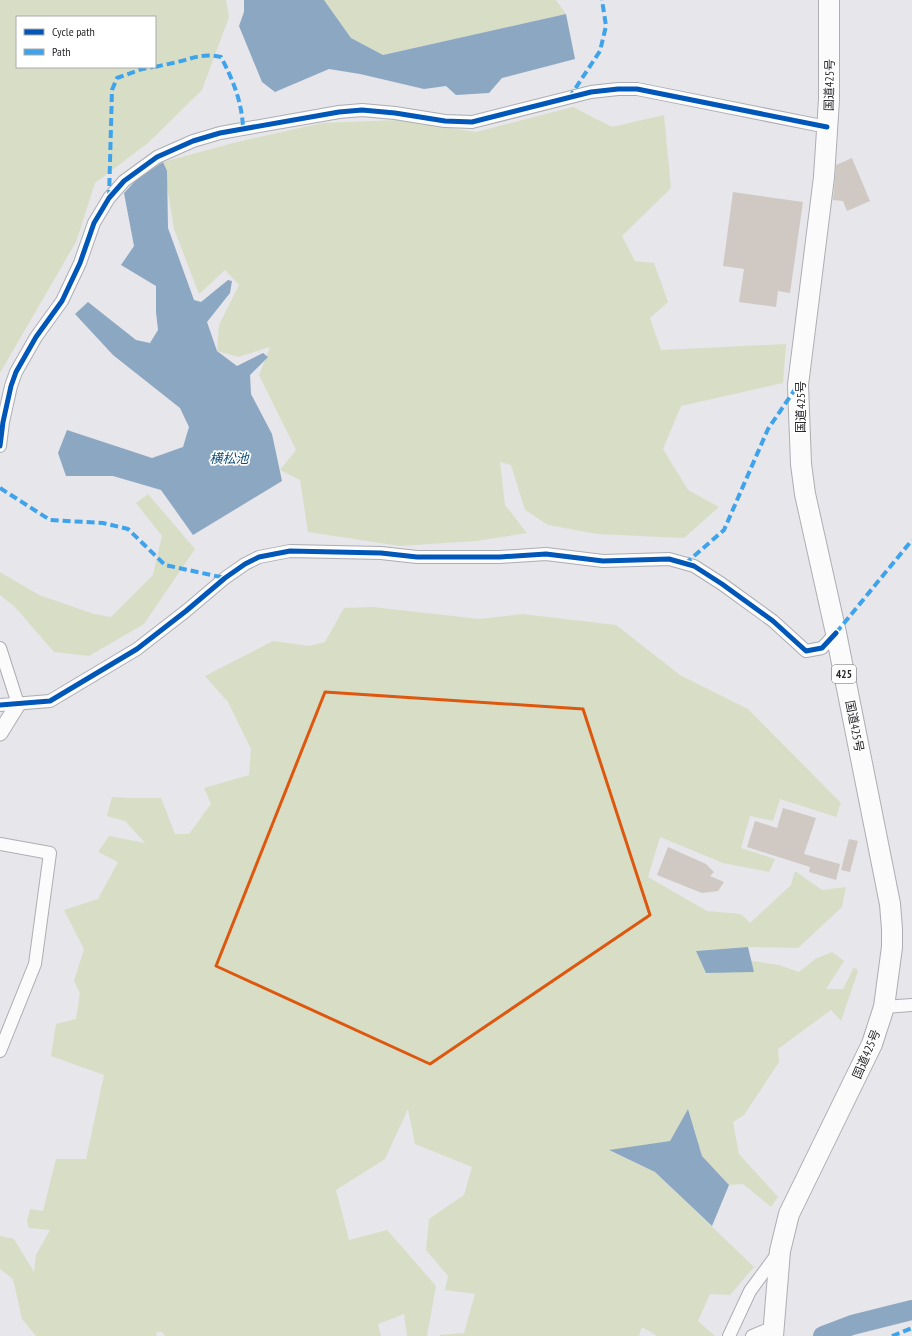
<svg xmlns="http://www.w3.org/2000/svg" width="912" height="1336" viewBox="0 0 912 1336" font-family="'PT Sans Narrow','Noto Sans JP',sans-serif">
<rect width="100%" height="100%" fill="#e6e6eb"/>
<path fill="#d8dec6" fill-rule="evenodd" d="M0,0H226L229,17L202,90L148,143L95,183L76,242L0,373ZM17,17H155V67H17Z
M324,0H556L566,14L383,55L351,38Z
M573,107L612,127L664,115L671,188L622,236L635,261L654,263L668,302L650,318L661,350L786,344L783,383L681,406L663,449L688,490L719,507L684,538L597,534L548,525L525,510L511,465L500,462L505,505L527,533L476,541L400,546L308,532L300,480L280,470L296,450L259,375L270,347L238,357L217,351L219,325L239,285L225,270L199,294L174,229L163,162L233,143L322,123L398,120L476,132Z
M148,494L195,549L144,624L89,656L54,652L15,607L0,595V572L39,595L94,614L111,617L153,575L162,536L136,503Z
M373,607L479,619L522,614L616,625L680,675L748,709L841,803L836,817L780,799L773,821L750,816L741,848L775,859L769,872L723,863L660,837L648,877L707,911L741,914L750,923L791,885L795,871L822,890L846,887L842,907L798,948L748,947L696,951L754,972L751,961L779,965L799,972L815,959L832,952L844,961L826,989H843L854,967L858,971L841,1021L831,1010L778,1049L779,1062L744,1115L733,1122L739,1154L778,1197L771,1207L743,1184L729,1185L702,1156L688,1109L670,1141L610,1151L655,1172L754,1267L730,1295L710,1294L698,1321L715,1336H657L642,1327L639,1336H440V1335L464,1333L475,1294L445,1290L448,1276L426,1250L429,1219L464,1195L472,1167L415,1144L408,1109L385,1159L336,1190L349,1240L387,1230L436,1286L427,1336H407L404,1314L378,1324L381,1336H165L162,1332H157L156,1336H36L22,1319L13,1279L0,1269V1236L14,1239L34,1272L36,1255L50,1230L29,1228L27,1221L30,1209L43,1211L56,1159H86L104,1075L51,1056L56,1024L76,1019L80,993L74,981L84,949L64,910L98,899L118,862L98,852L109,836L145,843L125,821L107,816L112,797L129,798H161L175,834H189L211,804L204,788L249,775L251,749L228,702L205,676L273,641L309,646L325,642L344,608Z"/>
<path fill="#8ca7c2" d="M244,0H324L351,38L383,55L566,14L575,59L502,78L489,93L456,95L446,86L424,89L360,74L329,69L275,92L262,82L239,26L244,12Z
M163,162L167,171L168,228L194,300L201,302L228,280L232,281L230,293L207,322L217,351L237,366L263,353L268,357L250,375L251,394L272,434L282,481L193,535L161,490L113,476H66L58,453L67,430L152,458L183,447L189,427L180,408L113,355L75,314L88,302L136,340L150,343L158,330L156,312V286L121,265L134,246L124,193L138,178Z
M748,947L754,972L706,973L696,951Z
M688,1109L702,1156L729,1185L712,1226L655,1172L609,1150L670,1141Z"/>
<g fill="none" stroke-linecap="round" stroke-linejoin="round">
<path stroke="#8ca7c2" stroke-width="20" d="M823,1336L852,1325L912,1310"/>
</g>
<path fill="#d0c9c3" d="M852,158L870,201L847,211L843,201L833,200L836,165Z
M733,192L803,202L790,293L778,291L776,307L739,302L744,269L723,266Z
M783,808L816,818L804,854L840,864L836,880L809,872L810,867L747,847L755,821L777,828Z
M849,839L858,841L850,872L841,870Z
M668,847L706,864L714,872L710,876L724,882L718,891L702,893L657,875Z"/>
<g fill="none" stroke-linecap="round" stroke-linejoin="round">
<g stroke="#adaeb2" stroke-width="14">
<path id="minor" d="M0,446L3,422L11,386L16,372L36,337L62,301L80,263L94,223L109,198L124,181L157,157L193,141L220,133L339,112L362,110L395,113L445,121L472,122L591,92L618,89H637L827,127
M0,648L18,704
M0,705L50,701L137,649L186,611L225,578L245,564L259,557L290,551L381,553L417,557H500L546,554L603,561L669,559L694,566L722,584L773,621L806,651L822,648L836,633
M0,844L50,853L35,964L0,1051
M884,1007L912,1005
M729,1336L750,1291L778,1253
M752,1336L774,1327"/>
</g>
<g stroke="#adaeb2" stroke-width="17">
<path id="tertiary" d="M0,733L18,704"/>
</g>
<g stroke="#adaeb2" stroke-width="22">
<path id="trunk" d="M773,1336L780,1251L789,1214L872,1044L884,1007L892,947V929L890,904L836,633L805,494L801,464L798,385L824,177L829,100V0"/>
</g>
<use href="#minor" stroke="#fbfbfc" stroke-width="12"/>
<use href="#tertiary" stroke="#fbfbfc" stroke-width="15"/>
<use href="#trunk" stroke="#fbfbfc" stroke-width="20"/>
<path stroke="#3ea3eb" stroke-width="4" stroke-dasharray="8 4" stroke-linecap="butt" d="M155,67C162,65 170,64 177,62C194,58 203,53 221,57C233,80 242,102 243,128
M569,98L600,51L606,26L602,0
M109,198L112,90L117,78L142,69L153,67
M0,488L50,520L103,523L128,529L165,565L225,578
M685,564L724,530L768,429L798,385
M836,633L912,540
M892,1336L912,1328"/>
<g stroke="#fff" stroke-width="8">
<path id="cycleway" d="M0,446L3,422L11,386L16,372L36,337L62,301L80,263L94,223L109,198L124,181L157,157L193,141L220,133L339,112L362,110L395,113L445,121L472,122L591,92L618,89H637L827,127
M0,705L50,701L137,649L186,611L225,578L245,564L259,557L290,551L381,553L417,557H500L546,554L603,561L669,559L694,566L722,584L773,621L806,651L822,648L836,633"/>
</g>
<use href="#cycleway" stroke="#0057b8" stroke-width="5"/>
</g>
<path fill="none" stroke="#de570e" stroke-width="3" stroke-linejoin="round" d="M325,692L583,709L650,915L430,1064L216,966Z"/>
<g text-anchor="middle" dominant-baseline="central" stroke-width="3.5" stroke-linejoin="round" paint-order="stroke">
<rect fill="#fff" stroke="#68686b" stroke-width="1" x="832" y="665" width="24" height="18" rx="3"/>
<g font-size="11" font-weight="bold" fill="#28282c">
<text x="844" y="674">425</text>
</g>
<g font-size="12" fill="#28282c" stroke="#fff">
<text transform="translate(829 85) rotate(-89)">国道425号</text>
<text transform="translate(800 407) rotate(-90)">国道425号</text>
<text transform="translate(855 726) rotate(79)">国道425号</text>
<text transform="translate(866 1054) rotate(-67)">国道425号</text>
</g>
<g font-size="13" font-style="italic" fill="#0a4979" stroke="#fff">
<text x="229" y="458">横松池</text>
</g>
</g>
<rect x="16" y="16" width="140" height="52" fill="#ffffff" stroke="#a9a9ab"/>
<rect x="24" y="29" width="20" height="6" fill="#0057b8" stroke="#a9a9ab"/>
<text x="52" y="36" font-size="12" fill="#28282c">Cycle path</text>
<rect x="24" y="49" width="20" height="6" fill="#3ea3eb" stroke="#a9a9ab"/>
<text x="52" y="56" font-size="12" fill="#28282c">Path</text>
</svg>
